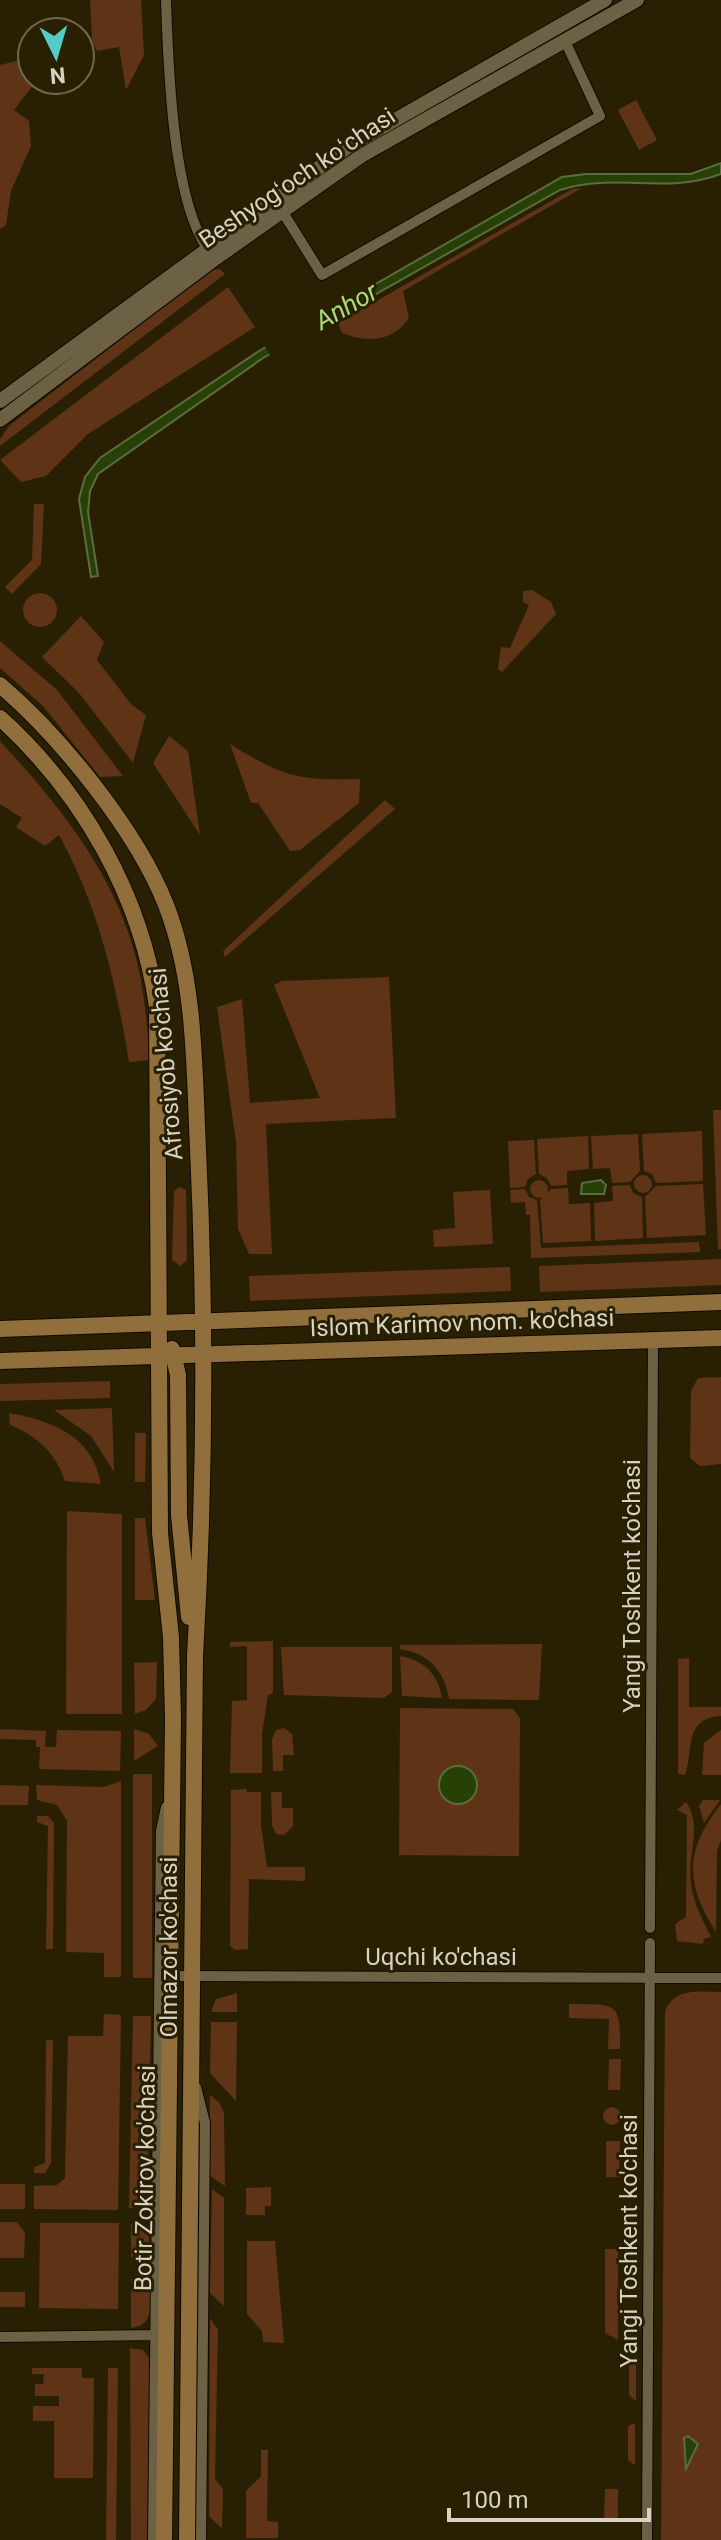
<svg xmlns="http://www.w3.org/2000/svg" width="721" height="2540" viewBox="0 0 721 2540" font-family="Roboto,sans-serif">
<rect width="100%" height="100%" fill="#292004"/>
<path fill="#5e3316" d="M90,0H141L144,55L126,90L119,47L97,51L92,40Z
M32,57V80H37L14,110L29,121L31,146L11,191L6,225L0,229V65Z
M636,100L657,140L639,150L618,110Z
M582,188L403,291L409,318C393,342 368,343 342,333L338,323L572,189Z
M220,269L225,274L0,446V439L10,425L211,270Z
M228,287L255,327L88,434L46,476L21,482L0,460Z
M34,504H44L41,564L12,594L5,587L32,560Z
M532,590L551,602L556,614L502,672L498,669L501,647L510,648L529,605L523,602V591Z
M23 610a17 17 0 1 1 34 0a17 17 0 1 1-34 0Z
M81,616L104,642L97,660L131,704L146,715L133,763L79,693L42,657Z
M0,641L57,690L123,776L100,777L43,706L0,668Z
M169,736L188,751L200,835L153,763Z
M0,741C60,806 116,875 137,962C145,994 147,1027 150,1060L129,1062C116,982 98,906 59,835L45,846L16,827L22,818L0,804Z
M230,744C281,776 299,781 360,779L359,803L300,850L290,851L258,803H251Z
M385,800L395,809L225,957L223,951Z
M389,977L396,1118L266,1124L272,1254H249L238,1229L236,1142L217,1007L242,999L250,1103L320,1098L274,985L282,981Z
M713,1110H721V1249H718Z
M702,1131L703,1181L656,1183L652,1174L644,1171L642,1134Z
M638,1134L640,1171L630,1182L612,1183L610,1168L593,1169L591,1136Z
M588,1136L589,1169L567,1171V1185L551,1186L547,1178L539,1174L537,1139Z
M534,1140L536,1174L528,1179L525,1187L510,1188L508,1141Z
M634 1184a9 9 0 1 1 18 0a9 9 0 1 1-18 0Z
M530 1189a9 9 0 1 1 18 0a9 9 0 1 1-18 0Z
M703,1184L706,1235L647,1238L645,1197L656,1186Z
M630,1185L633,1193L642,1197L643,1238L595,1241L594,1203L613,1201L612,1186Z
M180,1187L186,1190L187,1260L180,1266L172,1260L174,1191Z
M568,1188L569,1204L590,1203L591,1241L543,1243L540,1200L551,1189Z
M525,1189L529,1197L537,1200L541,1248L699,1242L700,1252L531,1258L530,1215H526L525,1202L511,1203L510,1190Z
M490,1190L493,1244L434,1247L433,1230L455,1228L453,1192Z
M721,1259V1285L540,1292L539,1266Z
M510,1267L511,1291L250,1301L249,1276Z
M721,1377V1464L700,1466L690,1458L691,1391L698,1378Z
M110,1381V1398L0,1401V1384Z
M112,1408L114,1472L91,1436L54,1410Z
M9,1413C52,1421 92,1435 101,1484L65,1481C56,1453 37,1436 10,1425Z
M135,1433H146L145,1482H135Z
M67,1511L122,1514V1714H66Z
M135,1518H145L155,1600H135Z
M273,1641V1693L268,1695L262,1734V1773H230L232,1701L247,1700V1646L230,1647V1642Z
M542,1644L539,1700L449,1699C445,1671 428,1653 400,1649V1645Z
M281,1647H392V1692L384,1698L284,1695Z
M400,1656C424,1660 438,1674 442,1698L402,1696Z
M689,1658V1707H721V1716C683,1718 694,1751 685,1775L678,1774V1659Z
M157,1662L156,1699L146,1710L135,1714L134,1663Z
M400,1708L513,1709L520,1718L519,1856L399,1855Z
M284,1728L292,1734L294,1755H283V1771H273L272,1739L276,1730Z
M0,1729L46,1731L45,1747H56L57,1730L121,1731L120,1771L39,1769L40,1747H36V1740L0,1739Z
M134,1729L149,1734L158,1746L134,1761Z
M721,1730V1775H702L704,1743Z
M133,1774H152V1978H133Z
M121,1781V1977H104V1953L66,1952L67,1821L57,1805L37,1800L36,1785L104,1787Z
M0,1785L29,1786L28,1805H0Z
M246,1789L247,1792H261V1825L267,1867H305V1881L249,1879L248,1949L235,1950L230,1946L231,1790Z
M271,1792H282V1808H293V1826L284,1835L276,1834L272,1825Z
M703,1800H720L704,1823L699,1806Z
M686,1802C703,1826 687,1855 691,1883C693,1903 703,1920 711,1937L704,1939L703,1944L677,1941L675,1924L686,1917L687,1815L677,1810Z
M721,1804V1840L717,1851L716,1932C685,1883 684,1851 721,1804Z
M37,1816H48L54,1823L53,1949H46L48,1826L37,1822Z
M721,1992V2540H661L665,2012C674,1987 699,1992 721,1992Z
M237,1993V2012H211L216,1999Z
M569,2004C615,2005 621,1999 620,2049H608L609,2019L569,2018Z
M104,2014L121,2015L118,2210L34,2209V2186L57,2185L65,2178L68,2036H103Z
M133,2016H151L147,2208H129Z
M211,2022H237L236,2101L210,2073Z
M46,2040H53L51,2163L45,2173H34V2167L45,2163Z
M609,2059H621L620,2090H608Z
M210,2095L219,2102L224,2113L225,2186L209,2175Z
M603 2116a9 9 0 1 1 18 0a9 9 0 1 1-18 0Z
M606,2141H620L619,2177H606Z
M0,2184H25V2209H0Z
M271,2187V2206H265V2215H246V2188Z
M212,2189L224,2198V2306L210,2293Z
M0,2222H17L25,2233L24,2258H0Z
M40,2223H119L118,2309L39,2308Z
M131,2224L140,2226L149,2233L150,2257H131Z
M247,2241H275L284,2343L263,2342L262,2331L247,2314Z
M605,2249H618V2340L605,2333Z
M131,2279H150C150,2299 157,2325 131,2328Z
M0,2292H25V2307H0Z
M210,2318L218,2330L215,2479L223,2489L222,2529L209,2516Z
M130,2348L143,2350L151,2360L148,2540H131Z
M636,2355V2401L629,2395V2362Z
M32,2368H82V2378H94L93,2478H54V2421H33V2406H59V2396H35V2384H43L44,2374H32Z
M108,2368H118L116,2540H106Z
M635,2423V2465L628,2460V2426Z
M261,2450H268L267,2521L278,2522V2538H246V2491L261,2476Z
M605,2489H618V2520H604Z"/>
<path fill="#274006" stroke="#5c6c3e" stroke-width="2" d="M721,163V174C666,195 613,172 560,190L263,358L98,474L90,491L88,512L98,576L91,577L79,499L85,477L100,458L259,351L562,177L586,174H691Z
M601,1180L606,1185L604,1194H581L582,1183Z
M439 1785a19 19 0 1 1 38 0a19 19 0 1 1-38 0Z
M688,2436L698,2444L686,2469L684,2438Z"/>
<path fill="#292004" d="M328,307L336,321L271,358L264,344Z"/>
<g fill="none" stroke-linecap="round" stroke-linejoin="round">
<g stroke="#120900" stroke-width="12">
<path id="street" d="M166,0C168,61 172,210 212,254
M282,211L322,275L600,116L565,41
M650,1928L653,1341
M167,1976L721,1978
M196,2087L205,2123L201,2540
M0,2337L158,2335
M153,2540L161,1831L166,1807
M647,2540L650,1943"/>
</g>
<g stroke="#120900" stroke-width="16">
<path id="secondary" d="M0,401L346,148L605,0
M0,420L216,258L361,156L637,0"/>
</g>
<g stroke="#120900" stroke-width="18">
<path id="primary" d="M0,685C60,736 137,831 166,905C196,982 194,1068 198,1149C206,1318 205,1487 195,1656L187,2540
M0,718C83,793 142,897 157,1007L160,1533L171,1637L173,1718L164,2540
M0,1329L721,1302
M172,1349L178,1375L179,1515L189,1617
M0,1361L721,1338"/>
</g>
<use href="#street" stroke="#6c6144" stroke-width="10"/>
<use href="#secondary" stroke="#6c6144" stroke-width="14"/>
<use href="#primary" stroke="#916f3d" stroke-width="16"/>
</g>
<g text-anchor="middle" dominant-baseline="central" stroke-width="6" stroke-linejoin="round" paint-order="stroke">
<g font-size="24" fill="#d8d2c2" stroke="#292004">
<text transform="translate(297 178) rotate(-34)">Beshyogʻoch koʻchasi</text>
<text transform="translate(166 1064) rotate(-95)">Afrosiyob ko'chasi</text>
<text transform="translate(462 1323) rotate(-2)">Islom Karimov nom. ko'chasi</text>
<text transform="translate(632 1586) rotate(-90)">Yangi Toshkent ko'chasi</text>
<text transform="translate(169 1947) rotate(-90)">Olmazor ko'chasi</text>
<text x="441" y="1957">Uqchi ko'chasi</text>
<text transform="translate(145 2178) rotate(-89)">Botir Zokirov ko'chasi</text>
<text transform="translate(629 2241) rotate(-90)">Yangi Toshkent ko'chasi</text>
</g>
<g font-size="26" font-style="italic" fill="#abdd7a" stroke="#292004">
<text transform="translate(346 306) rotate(-30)">Anhor</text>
</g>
</g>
<g transform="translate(56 56) rotate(175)"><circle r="38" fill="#292004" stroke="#6f6750" stroke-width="2"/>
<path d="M0-6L14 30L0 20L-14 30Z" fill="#54cdc7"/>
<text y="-12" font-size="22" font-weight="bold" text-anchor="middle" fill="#d8d2c2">N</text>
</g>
<path d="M449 2508v12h200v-12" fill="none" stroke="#d8d2c2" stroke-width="4"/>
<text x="461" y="2508" font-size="24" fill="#d8d2c2" stroke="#292004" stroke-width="6" paint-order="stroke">100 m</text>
</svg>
